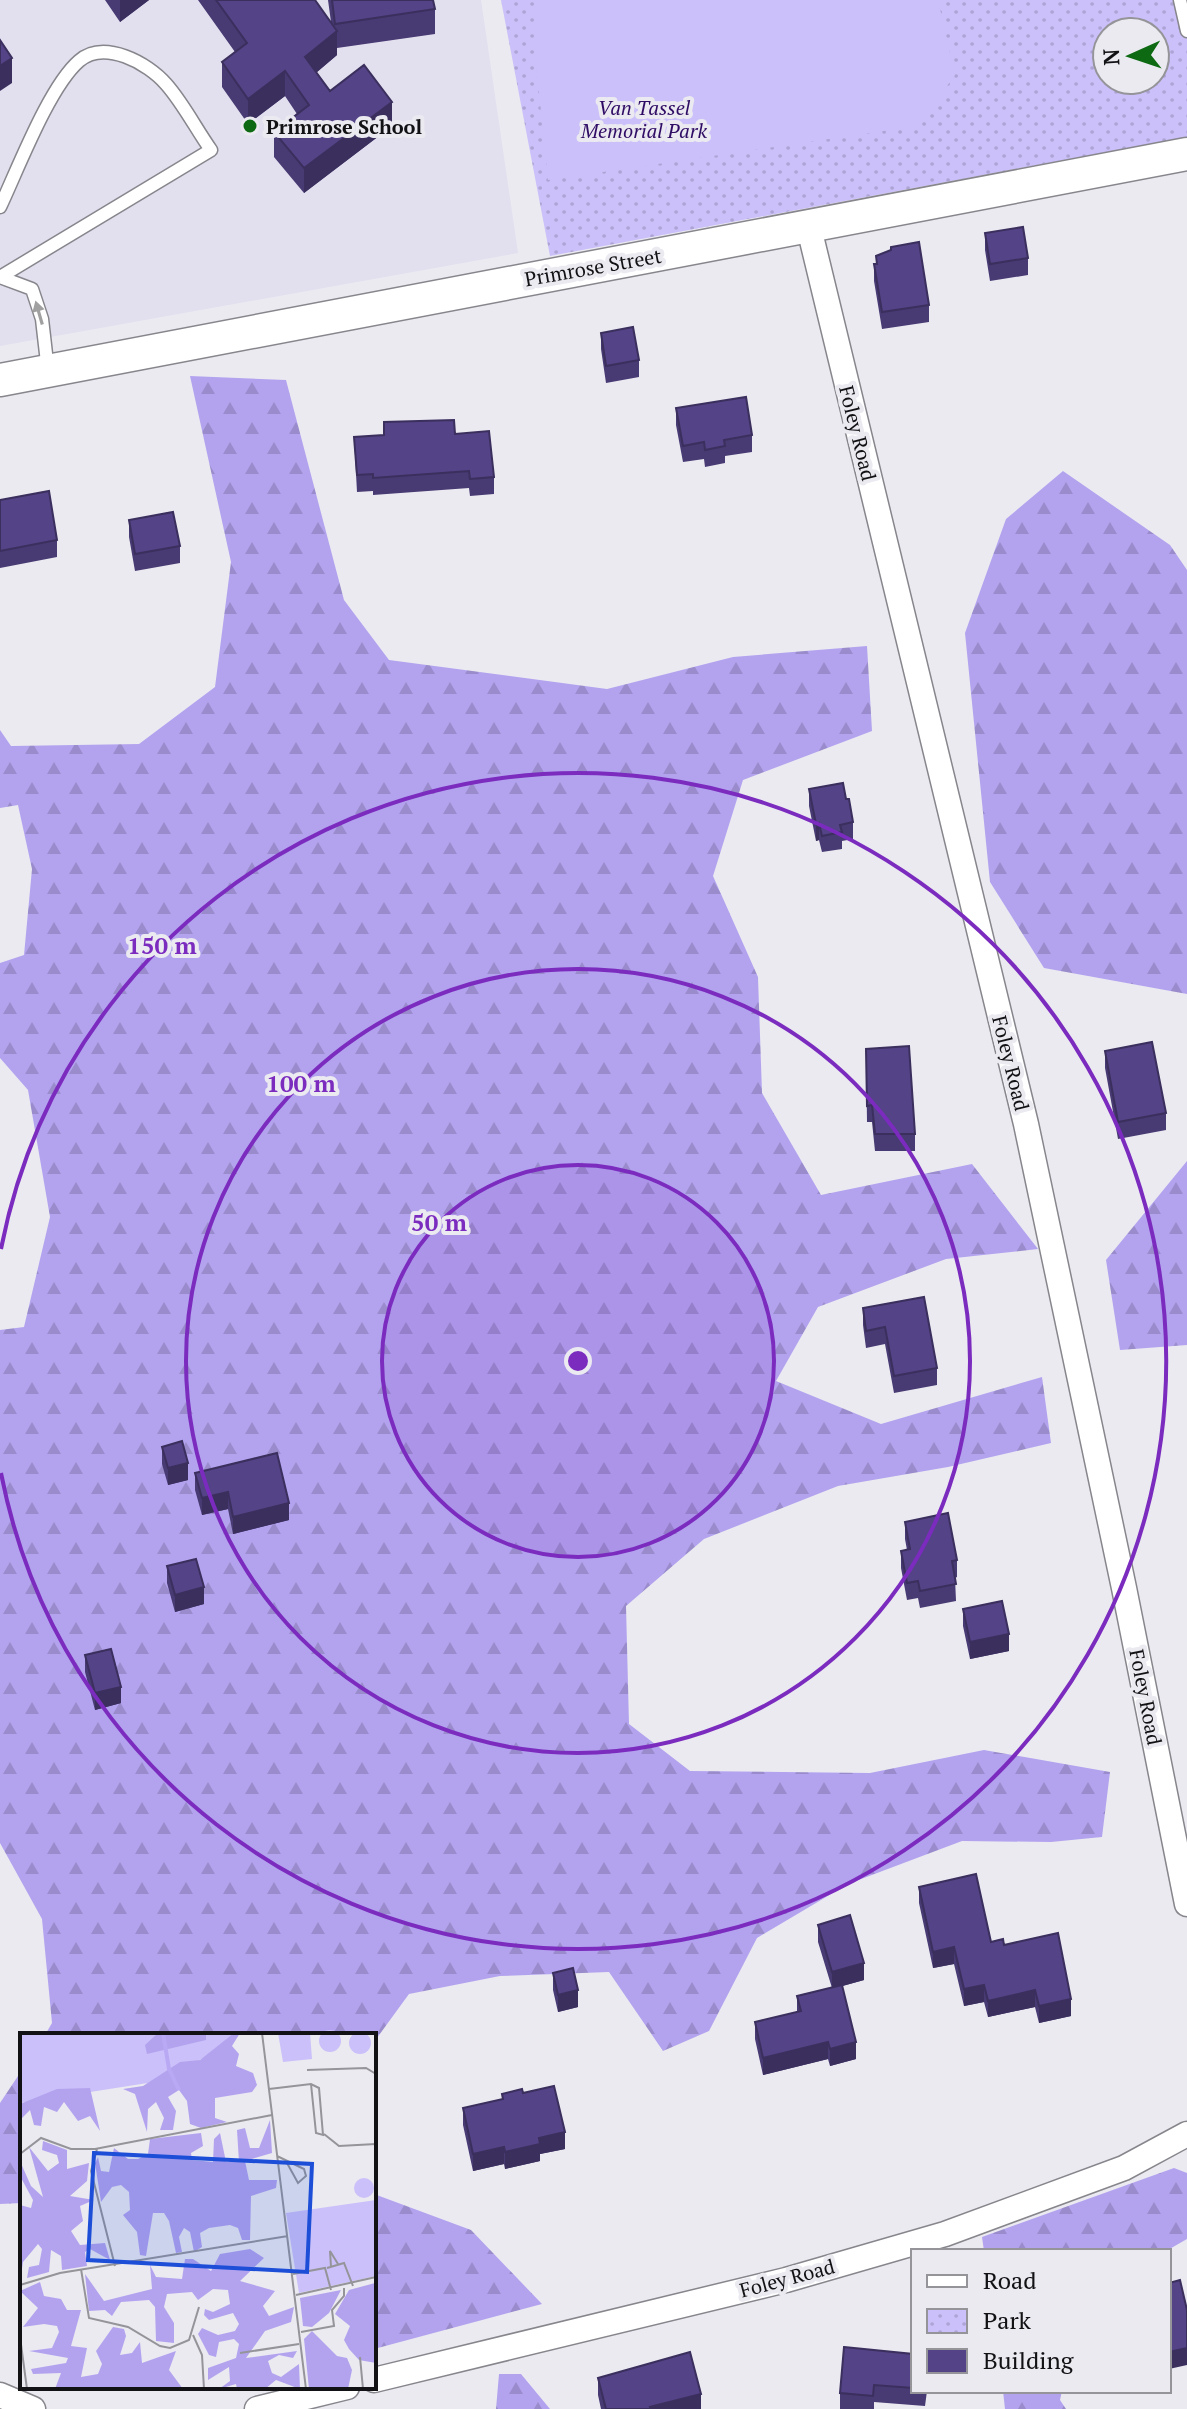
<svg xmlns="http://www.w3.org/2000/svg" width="1187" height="2409" viewBox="0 0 1187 2409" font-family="'PT Serif',serif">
<defs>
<pattern id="forest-firs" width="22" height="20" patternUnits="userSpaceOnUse" patternTransform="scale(2)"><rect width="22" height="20" fill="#b3a3ef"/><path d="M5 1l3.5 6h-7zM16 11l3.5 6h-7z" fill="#998bcc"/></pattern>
<pattern id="park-dots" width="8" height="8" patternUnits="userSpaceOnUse" patternTransform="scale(2)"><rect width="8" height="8" fill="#cbc0f9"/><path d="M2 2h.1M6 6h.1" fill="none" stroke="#ada4d5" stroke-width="1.8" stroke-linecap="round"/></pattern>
</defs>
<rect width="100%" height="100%" fill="#ebeaf1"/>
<path fill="#e2dfee" d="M0,0H481L518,253L0,346Z"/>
<path fill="url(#forest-firs)" d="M190,376L286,380L344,600L389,660L607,689L733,657L867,646L872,731L743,780L713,876L758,977L762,1093L821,1195L972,1164L1038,1249L946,1259L818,1307L776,1381L881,1424L1042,1377L1051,1443L948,1467L838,1486L704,1539L626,1606L629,1724L690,1771L870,1773L984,1750L1110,1772L1102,1837L1051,1842L962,1841L848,1884L757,1938L709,2031L663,2051L609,1972L500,1976L409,1994L374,2042V2035H45L52,2023L42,1919L0,1843V1330L24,1327L50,1217L28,1090L0,1058V963L24,955L32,869L18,805L0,808V730L11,746L139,744L215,687L231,562Z
M1063,471L1170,545L1187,570V994L1044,968L990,882L965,633L1006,519Z
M1187,1161V1345L1120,1350L1106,1260Z
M22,2070V2203L0,2204V2103Z
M1174,2168L1187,2173V2239L1166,2251H984L982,2237Z
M374,2194L471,2230L542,2304L374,2349Z
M499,2374H521L550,2409H496Z
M1003,2391H1062L1060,2400L1066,2409H1005Z"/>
<path fill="url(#park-dots)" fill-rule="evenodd" d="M501,0H1187V137L550,256ZM1107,32H1155V80H1107Z"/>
<path fill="#cbc0f9" d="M539,0H938L955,75L918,126L548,180L534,43Z"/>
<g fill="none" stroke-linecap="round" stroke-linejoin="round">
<g stroke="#87868c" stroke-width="15">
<path id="service" d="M1180,0L1187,31
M0,207C18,169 49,87 79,61C104,39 148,63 166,84C183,103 196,129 211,150L0,277
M0,277L32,289L42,319L48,371"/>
</g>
<g stroke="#87868c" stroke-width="27">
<path id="minor" d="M809,228L1026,1124L1124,1588L1187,1904
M374,2380L786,2280L945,2234L1124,2168L1187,2134
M0,2395L33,2409
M257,2409L347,2387"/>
</g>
<g stroke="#87868c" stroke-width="35">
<path id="secondary" d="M0,380L1187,154"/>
</g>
<use href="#service" stroke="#fff" stroke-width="12"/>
<use href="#minor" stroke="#fff" stroke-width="24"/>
<use href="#secondary" stroke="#fff" stroke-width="32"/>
</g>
<path fill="#483a73" d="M105,0H149L120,22Z
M198,0H315L331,22L328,0H433L435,9V34L337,48V55L316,73L330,91L392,126L304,193L274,157V132L297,114L285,96L248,124L222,87V62L235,52Z
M985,233L1028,258V275L990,281L985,250Z
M876,256L929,305V322L882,329L874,281V264H876Z
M601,333L639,360V377L606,383L601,349Z
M676,408L752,435V452L725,456V463L705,467L704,459L683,462L676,425Z
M455,434L494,477V494L470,496L469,488L373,495V491L357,492L354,437Z
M0,500L57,540V557L0,568Z
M129,520L180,546V563L135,571L129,537Z
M809,789L846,799L853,822V839L842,841V849L822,852L819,840L816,841L809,806Z
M866,1049L915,1134V1151H875L872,1122H867Z
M1105,1051L1166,1113V1130L1118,1139L1105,1068Z
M863,1308L937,1368V1385L894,1393L885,1344L866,1348L863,1325Z
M162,1447L188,1480L168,1485L162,1464Z
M195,1473L289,1520L233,1534L228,1509L202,1515L195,1490Z
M905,1522L957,1560V1577L955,1578L956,1601L920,1608L918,1598L907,1600L901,1568V1551L907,1550L905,1539Z
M167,1566L204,1604L175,1612L167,1583Z
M963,1609L1009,1651L970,1659L963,1626Z
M85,1655L121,1703L95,1710L85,1672Z
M919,1887L991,1942L1071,2016L1039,2023L1035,2007L988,2017L984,2002L964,2006L954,1964L933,1968L919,1903Z
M818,1925L864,1980L842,1986L856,2059L830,2066L828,2059L763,2075L755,2039V2022L797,2012V1996L832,1988L818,1942Z
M553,1973L578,2007L558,2012L553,1990Z
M523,2093L565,2149L540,2154V2161L505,2169L504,2164L473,2171L463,2125V2108L502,2100V2094Z
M913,2354V2391H927L925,2406L874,2402V2409H840V2393Z
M598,2378L701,2409H601L598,2395Z"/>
<path fill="#3b2f5e" d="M120,0H149L120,22Z
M337,31V55L305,82V57Z
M12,58V83L0,91V66Z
M285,71V96L248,124V99Z
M392,102V126L304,193V168Z
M819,823V840L816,841V824Z
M188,1463V1480L168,1485V1468Z
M228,1492V1509L202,1515V1498Z
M289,1503V1520L233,1534V1517Z
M204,1587V1604L175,1612V1595Z
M1009,1634V1651L970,1659V1642Z
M121,1687V1703L95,1710V1693Z
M954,1947V1964L933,1968V1952Z
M864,1963V1980L832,1989V1972Z
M984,1985V2002L964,2006V1989Z
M578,1990V2007L558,2012V1995Z
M1035,1990V2007L988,2017V2001Z
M1071,1999V2016L1039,2023V2006Z
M828,2042V2059L763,2075V2058Z
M856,2042V2059L830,2066V2049Z
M565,2132V2149L540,2154V2161L505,2169V2152L539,2138Z
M504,2147V2164L473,2171V2154Z
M1187,2348V2365L1169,2369V2352Z
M701,2394V2409H650V2407Z"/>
<path fill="#544386" stroke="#3b2f5e" stroke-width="2" d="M216,0H315L337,31L305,57L330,91L364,65L392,102L304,168L274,132L309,105L285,71L248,99L222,62L247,43Z
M332,0H433L435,9L335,24Z
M0,40L12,58L0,66Z
M1023,227L1028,258L990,264L985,233Z
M919,242L929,305L882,312L874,264H877L876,256L891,250V247Z
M633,327L639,360L606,366L601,333Z
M746,397L752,435L724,440L725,446L705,450L704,442L683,446L676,408Z
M454,420L455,434L489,431L494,477L470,479L469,471L373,478V474L357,475L354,437L384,435V422Z
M49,491L57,540L0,551V500Z
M173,512L180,546L135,554L129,520Z
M843,783L846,799H849L853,822L840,825L842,832L822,836L819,823L816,824L809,789Z
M1152,1042L1166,1113L1118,1122L1105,1051Z
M909,1046L915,1134H875L872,1105L867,1106L866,1049Z
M924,1297L937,1368L894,1376L885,1327L866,1331L863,1308Z
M182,1441L188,1463L168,1468L162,1447Z
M277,1453L289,1503L233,1517L228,1492L202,1498L195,1473Z
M948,1513L957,1560L952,1561L956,1584L920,1591L918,1581L907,1583L901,1551L910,1549L905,1522Z
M196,1559L204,1587L175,1595L167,1566Z
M1002,1601L1009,1634L970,1642L963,1609Z
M111,1649L121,1687L95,1693L85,1655Z
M976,1874L991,1942L1003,1939L1004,1945L1058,1933L1071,1999L1039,2006L1035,1990L988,2001L984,1985L964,1989L954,1947L933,1952L919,1887Z
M850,1915L864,1963L832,1972L818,1925Z
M573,1968L578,1990L558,1995L553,1973Z
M842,1985L856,2042L830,2049L828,2042L763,2058L755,2022L801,2011L797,1996Z
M554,2086L565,2132L539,2138L540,2144L505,2152L504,2147L473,2154L463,2108L503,2099L502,2094L522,2089L523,2093Z
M1180,2280L1187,2310V2348L1169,2352V2283Z
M844,2347L913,2354V2388L874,2385L873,2396L840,2393Z
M690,2352L701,2394L650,2407L651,2409H606L598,2378Z"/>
<defs><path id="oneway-solid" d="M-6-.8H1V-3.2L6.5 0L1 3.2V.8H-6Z" transform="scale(2)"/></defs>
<use fill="#a0a0a1" href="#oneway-solid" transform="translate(39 313) rotate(-106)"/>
<circle cx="578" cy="1361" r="196" fill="#7b2cbf" fill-opacity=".12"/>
<g fill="none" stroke="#7b2cbf" stroke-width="4">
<circle cx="578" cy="1361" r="196"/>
<circle cx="578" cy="1361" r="392"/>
<path d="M1 1249A588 588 0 1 1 1 1473"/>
</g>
<circle fill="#0d6912" stroke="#ebeaf1" stroke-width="3" cx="250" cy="126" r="8"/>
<g text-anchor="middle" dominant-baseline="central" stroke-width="8" stroke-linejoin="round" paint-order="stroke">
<g font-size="20" font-style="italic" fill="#300d65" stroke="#ebeaf1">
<text x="644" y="107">Van Tassel<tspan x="644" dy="23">Memorial Park</tspan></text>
</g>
<g font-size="20" font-weight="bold" fill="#121214" stroke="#ebeaf1" text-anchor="start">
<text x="266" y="126">Primrose School</text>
</g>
<g font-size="20" fill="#121214" stroke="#ebeaf1">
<text transform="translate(593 267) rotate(-10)">Primrose Street</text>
<text transform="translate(858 433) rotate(76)">Foley Road</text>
<text transform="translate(1011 1063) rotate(76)">Foley Road</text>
<text transform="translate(1146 1697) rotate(79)">Foley Road</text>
<text transform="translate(787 2278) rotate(-15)">Foley Road</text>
</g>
</g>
<g transform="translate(20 2033)">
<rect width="356" height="356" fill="#ebeaf1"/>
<path d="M0,0H218L202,16L134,49L0,70Z" fill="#cbc0f9"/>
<path d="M138,0H186V7L127,21L125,12ZM214,0H220L212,13L219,21L216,33L233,40L237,52L232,59L195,65V85L207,89L181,95L170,91L167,68L159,57L148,64L156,78L153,97H140L144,85L136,69L128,76L127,99L115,61L103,56L123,53L160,29L180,27ZM70,55L80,98L70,83L58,88L44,69L37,79L24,74L21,93L14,92L10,77L0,87V71L37,56ZM250,87L252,120L225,128L229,147H257L256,155L231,163L230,207H222L218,195L210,192L189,195L180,200L182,214L174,219L170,199L164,195L159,204L162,219L156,220L149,188L144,180H133L126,223L120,222L117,199L103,182L110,177L109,159L101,152L92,154L81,169L75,130L78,124L81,138L89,139L94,115L108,126H118L128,121L130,106L181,100L183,113L171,120L172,127L193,129L194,106L200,100L206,129H219L217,97L225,95L230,115H239ZM23,108L47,117V136L69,130L67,148L50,163L74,167L60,173L63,188L51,198L60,212L85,210L90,227L70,216L65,219L67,233L42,237L41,223L31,217L29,239L7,245L9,234L19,232L22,216L18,211L3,229L0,249V172L11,175L13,167L0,143V128L11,153L23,164L9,114L28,138L39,130L37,122L22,117ZM230,216L244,225L220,248L255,258L243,273L249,283L274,274L271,289L245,298L226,325L277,318L273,325L259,322L248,328L252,340L261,344L279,331L280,356L256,347L245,356H217L216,351L199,356L210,348L209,334L188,347V335L216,325L219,311L214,306L199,309L196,324L189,322L178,301L182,295L198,302L215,298L219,291L213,280L189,287L184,282L185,276L193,279L210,271L208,257L193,256L178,267L172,259L147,261L144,274L154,290V310L136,308L135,274L129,267L101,269L92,283L85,277L69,278L65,241L84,268L132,256L130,232L136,244L162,246L165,226H173L191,238L200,221ZM20,249L24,263L41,266L47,277H61L51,313L67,315L61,344L78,341L82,331L76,318L93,294L104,296L106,303L100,322L112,320L120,309L122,330L156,318L149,337L163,356H35L41,340L13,341L11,336L46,330L48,325L9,318L32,315L39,299L37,293L24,291L3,294L18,275L0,258ZM355,250L356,259V330L339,327L329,316L324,307L330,293L315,281L329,257ZM321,257L309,280L292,294L283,293L280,265ZM292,298L317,323L327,325L332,337L328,356H289L284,306Z" fill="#b3a3ef"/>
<path d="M356,167V243L279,260L266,180Z" fill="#cbc0f9"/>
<path d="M299 8a11 11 0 1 1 22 0a11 11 0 1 1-22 0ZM329 10a11 11 0 1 1 22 0a11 11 0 1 1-22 0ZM258,0H290L292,26L263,29ZM334 155a10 10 0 1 1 20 0a10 10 0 1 1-20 0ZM356,175V211L343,213L339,177ZM273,180L301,182L313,195L315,211L281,218Z" fill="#cbc0f9"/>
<path fill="none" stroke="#b9a9f5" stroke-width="4" d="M143,0L149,36L159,57"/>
<path fill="none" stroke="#949499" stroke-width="2" d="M242,0L286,356M287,37L346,35L356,41M249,56L291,51L299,55L303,102L296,100L291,51M304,101L319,113L356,111M77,116L71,138L95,233M0,121L21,105L51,116H75L252,82M257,123L284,136L286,143L278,150L267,130M311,234L310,218L318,231M307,235L324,230L333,253M61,236L69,285L108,294L140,313L150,315L169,307L179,274M273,241L305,235L311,257M0,252L40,240L268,203M276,262L356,244M281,299L314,293L312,277L324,263V255M173,302L182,322L184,356M0,304L7,356M220,320L279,311M340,324L343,356"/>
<path fill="#1d4ed8" fill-opacity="0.15" stroke="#1d4ed8" stroke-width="4" d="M74,120L292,131L287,239L68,227Z"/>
<rect width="356" height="356" fill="none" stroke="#121214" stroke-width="4"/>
</g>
<circle cx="578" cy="1361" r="12" fill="#7b2cbf" stroke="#ebeaf1" stroke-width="4"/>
<g font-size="24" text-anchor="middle" font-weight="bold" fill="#7b2cbf" stroke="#ebeaf1" stroke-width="8" stroke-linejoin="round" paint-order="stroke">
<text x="162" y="954">150 m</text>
<text x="301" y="1092">100 m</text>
<text x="439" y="1231">50 m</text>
</g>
<rect x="911" y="2249" width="260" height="144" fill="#ebeaf1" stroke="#949499" stroke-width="2"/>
<rect x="927" y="2275" width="40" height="12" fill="#ffffff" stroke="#949499" stroke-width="2"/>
<text x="983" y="2289" font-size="24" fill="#121214">Road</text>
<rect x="927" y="2309" width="40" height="24" fill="url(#park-dots)" stroke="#949499" stroke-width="2"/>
<text x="983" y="2329" font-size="24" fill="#121214">Park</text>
<rect x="927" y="2349" width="40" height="24" fill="#544386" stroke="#949499" stroke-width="2"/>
<text x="983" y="2369" font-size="24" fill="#121214">Building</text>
<g transform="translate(1131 56) rotate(267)"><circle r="38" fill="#ebeaf1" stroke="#949499" stroke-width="2"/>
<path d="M0-6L14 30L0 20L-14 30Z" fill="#0d6912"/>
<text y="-12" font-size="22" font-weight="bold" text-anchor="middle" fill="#121214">N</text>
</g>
</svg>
